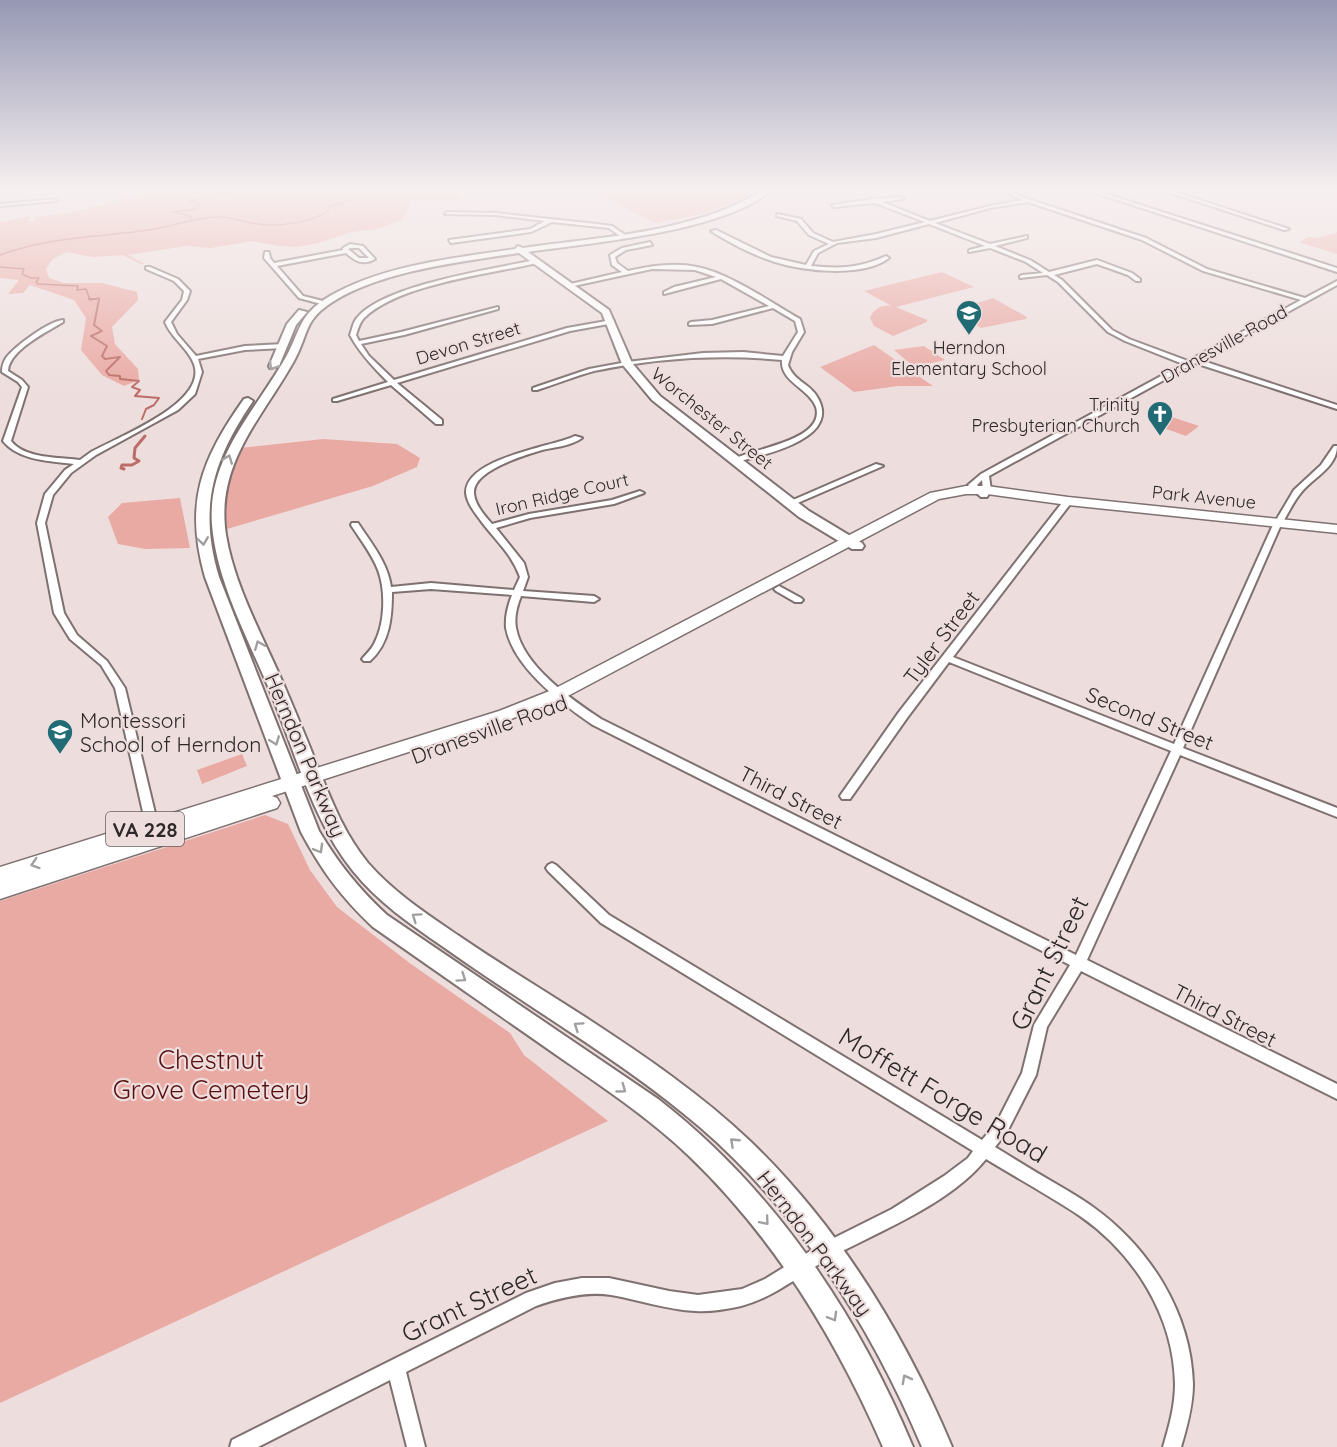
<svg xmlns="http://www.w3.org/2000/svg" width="1337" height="1447" viewBox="0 0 1337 1447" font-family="Quicksand,sans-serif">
<rect width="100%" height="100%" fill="#eddedd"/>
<path fill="#eaaaa4" d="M156,191H462V201L412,200L402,220L378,229L352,232L318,243L297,247L278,246L252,241L211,248L186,246L128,255L144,264H141L122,255L93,257L66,252L53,259L46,269L49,278L64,283H102L137,292L138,300L112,327L115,344L138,369L139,380L124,386L102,375L81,350L86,318L74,300L30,285L23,293L8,294L19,280L0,278V222L31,216L28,221H34L36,217L72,212Z
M592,191H749C726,213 685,217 655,223Z
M1337,232V254L1299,242L1309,237L1319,238Z
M942,272L974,287L896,307L927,320V322L893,336L874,326L870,318C874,308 883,304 892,306L864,291Z
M993,298L1027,317L1026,319L981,328L968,319L965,313L968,306Z
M874,345L933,386H898L854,392L820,367Z
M924,346L945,360L914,367L894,350Z
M1172,417L1199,426L1186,436L1158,426Z
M323,439L397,444L420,458L417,467L373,486L227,529C222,500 230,475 239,448Z
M180,498L190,548L145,549L118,544L108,517L122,503Z
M242,754L247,766L202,784L197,770Z
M265,815L288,824L310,870L337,907L411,964L510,1033L524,1055L608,1121L0,1403V901Z"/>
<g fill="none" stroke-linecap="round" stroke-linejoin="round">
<path stroke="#bc6d67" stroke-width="1.5" d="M382,191H402
M191,219V216L173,212L197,209L199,204L189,201L227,194L217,191
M0,255C49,237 98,237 149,230C171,227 193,218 216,217C231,216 243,222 257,224C278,227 310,223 328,211V207L361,197L366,195V191
M0,267L24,269L22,274L31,278H39L36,282L38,284L78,286L77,290L86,289L90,300L99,298V300"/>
<path stroke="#bc6d67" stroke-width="2" d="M89,299H96
M99,299L94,325L102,331L91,336L107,346L102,356L105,359L120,357L106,371L109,375L120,376V379L139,381L132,387L140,390L135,396L159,398L154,405L146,409L142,419"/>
<path stroke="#bc6d67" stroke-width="3" d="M124,469L121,468L122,465H132L139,461L134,458L135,448L145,436"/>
<g stroke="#7e7170" stroke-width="4">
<path id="street" d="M1090,191H1097L1337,268V272Z
M1165,191H1172L1289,229L1284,230Z
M1012,192L1022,197L1146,238L1207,269L1305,298L1337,281V285L1200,360L1337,405V409L1195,363L989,476L991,490L987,497H981L968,485L981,474L1183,364L1125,341L1108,332L1058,282L1047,275L1020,278V276L1022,275L1043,273L1026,262L990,248L969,252V250L985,246L929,224L876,238L837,243L818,253L811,266C840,269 860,268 886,256L889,258C863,278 804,271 775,262C753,255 730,243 711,231L716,230L771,257L806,265L814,251L829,244L809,235L797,221L777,216V214L801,219L813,233L833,242L876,234L925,222L875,203L834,207L832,205L873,199L902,197L904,199L882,202L930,221L990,206L1022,200L1010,194ZM1028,202L1142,240L1203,271L1301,300L1188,361L1129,339L1112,330L1062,280L1054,275L1097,264L1128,275L1136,281H1140V279L1132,273L1097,260L1049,272L1030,260L995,246L1027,238V236L990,244L935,223L990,208ZM982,480L983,490L977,485Z
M58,199L56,201L0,206V204Z
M447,212L495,213L597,224L612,226L625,235L620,236L609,228L552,222L531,232L451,243L449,240L530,229L545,221L495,215L445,214Z
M650,242L652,245L626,250L615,257L617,263L628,271C649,266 676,262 697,267C729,273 772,303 800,319L804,332L792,352L788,365C793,380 808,383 816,395C845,438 764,455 736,462L732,460C749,449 826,441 816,407C809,388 780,382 782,360C720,354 656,358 594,371C575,376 556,384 537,390H533V388L589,369L627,362L703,353L743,352L783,356L798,332L795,321L773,308L712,324L689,325V323L691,322L712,320L769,306L721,279L664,294V292L674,287L716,277L695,270L652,269L569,287L566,285L622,272L612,265L610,255L622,248Z
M350,244L363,246L375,259C363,266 355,261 346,253L277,266L303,296L327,302V304L325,305L299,298L264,258L265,252H269L270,258L274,263L343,250V248ZM351,248H359L369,258H359L348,249Z
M535,260L537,263C489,274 399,284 364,318C360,322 358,329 356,335L359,341L401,332L498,307V309L404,335L361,344L369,356L394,380L567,328L612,320L614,321V323L570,331L397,383L442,420V424H436L391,385L337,401H333V399L388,382C373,367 359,352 350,335C352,330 353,322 357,318C383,285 493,269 535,260Z
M146,267H150L178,279L190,291L187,300L171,322L177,334L196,356L245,346L284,344L287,346L284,348L245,350L198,359L202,372L195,394L178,410L96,455L71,473L53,495L45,523L64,613L77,635L107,661L125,688L160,834L158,837L154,839L150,837L148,834L115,688L101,665L70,639L54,613L37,523L45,494L65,470L74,464C51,461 19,461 3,441L22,387L18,382L2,372C2,366 3,363 6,358C15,346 49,321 63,320V322C47,332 9,350 8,371L22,380L28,387L11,441C25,459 59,457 80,460L91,452C118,437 208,403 194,364C188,348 171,338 165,322L182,300L184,291L174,281L146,269Z
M575,436L582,438C571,446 555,447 542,450C525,455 474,470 474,492C474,504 485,516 492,524L529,514L612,500L640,491L644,493L614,504L530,518L496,528L524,563L528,577L523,591L594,596L599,599L594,602L521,596C517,606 514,617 516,628C523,666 571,699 601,719L1076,955L1171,751L949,662L907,718L850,799H842L840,796L899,712L1065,499H1068L1072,501L1071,503L953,657L1174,744L1272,527L1294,490L1321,465L1334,446H1337C1337,468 1312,478 1300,494C1292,504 1287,516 1280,527L1183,748L1337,808V817L1180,755L1087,960L1337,1084V1099L1081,971L1047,1027L1036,1075L1007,1132L995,1147C1016,1160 1037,1173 1058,1185C1070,1192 1082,1199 1093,1207C1150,1248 1191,1313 1193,1384C1193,1405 1187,1427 1181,1447H1163C1169,1427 1175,1406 1175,1384C1174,1317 1135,1254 1080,1216C1050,1196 1017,1178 986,1159C951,1203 882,1230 833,1256C803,1272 776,1297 741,1306C728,1309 710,1312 696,1311C667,1310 640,1300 611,1295C586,1291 559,1298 536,1306L406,1372L425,1447H407L390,1380L258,1447H230L232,1440L526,1293L555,1283L582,1278H609L669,1291L698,1295L742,1289L765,1279L820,1245L892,1209L944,1176L968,1158L973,1151L601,923L548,871L546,868L548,865L552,863L556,865L609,915L982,1140L997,1122L1022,1073L1034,1025L1070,965L593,725C562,704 513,667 506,628C505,617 508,605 512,595L431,589L392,592C392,617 390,643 370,661H364L362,659C366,654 371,650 374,644C385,624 386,591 378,570C372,554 360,539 351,525L352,523H358C371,543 388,563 391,587L431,583L514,590L520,577C512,554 495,540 481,521C475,513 467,503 466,493C465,458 552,447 575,436Z
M876,464L883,466L793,505H790L786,503Z
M779,586L801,598L803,600L801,602H795L776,591L774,589Z"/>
</g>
<g stroke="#7e7170" stroke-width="4">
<path id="secondary" d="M761,191H770C724,232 589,243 528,252L609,310L632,363L660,396L809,511L862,543L864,546L862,549H852L799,517L652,400L622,364L602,313L519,253C461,262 385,270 334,301C303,320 309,334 294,361C262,418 215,464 226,535C235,589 265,640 286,690C298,718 310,747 321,775C334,807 346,836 368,863C393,892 427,914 459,936C500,964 543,990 585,1017C643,1055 701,1094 751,1142C839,1227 905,1335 952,1447H922C871,1327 800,1214 701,1128C659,1092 613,1060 567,1030C525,1002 483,975 442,946C410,924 378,902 353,871C314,823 296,755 273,698C252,647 220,589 213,534C203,464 250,418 283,362C301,333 296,316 330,296C384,265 454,258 515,249L518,246L523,248C599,237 695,233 761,191Z
M299,310L307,312L296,325L279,366L270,368L269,366L287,324Z
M248,398L253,401C213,460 198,507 219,577L319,831C339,864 358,888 387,915L658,1099C773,1188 857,1313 913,1447H883C836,1339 774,1237 688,1155C648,1117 601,1086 555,1054C494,1012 434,969 373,927C341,897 322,871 301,832L205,577C184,503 201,460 244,399Z"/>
</g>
<g stroke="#7e7170" stroke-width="3">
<path id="primary" d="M966,486H987L1068,497L1337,525V533L1068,505L987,494H966L939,499L564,698L511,719L272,796L277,798L280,803L277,808L0,899V867L499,711L552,690L930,493Z"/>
</g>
<use href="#street" fill="#fff" fill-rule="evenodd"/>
<use href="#secondary" fill="#fff" fill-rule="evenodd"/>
<use href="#primary" fill="#fff" fill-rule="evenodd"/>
</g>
<defs><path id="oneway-chevron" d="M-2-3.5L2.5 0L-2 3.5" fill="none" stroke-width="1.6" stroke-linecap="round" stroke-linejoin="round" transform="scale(1.5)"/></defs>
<g stroke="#a19e9e">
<use href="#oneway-chevron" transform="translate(273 366) rotate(121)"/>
<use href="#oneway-chevron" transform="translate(228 459) rotate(-69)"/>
<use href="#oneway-chevron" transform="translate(203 541) rotate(82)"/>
<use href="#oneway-chevron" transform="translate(259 645) rotate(-112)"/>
<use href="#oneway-chevron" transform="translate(275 741) rotate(69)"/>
<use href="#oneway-chevron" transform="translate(319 849) rotate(60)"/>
<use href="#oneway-chevron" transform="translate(35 864) rotate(162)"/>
<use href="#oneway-chevron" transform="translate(416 917) rotate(-145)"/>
<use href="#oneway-chevron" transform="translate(462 978) rotate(35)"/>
<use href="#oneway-chevron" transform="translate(578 1026) rotate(-146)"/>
<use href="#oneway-chevron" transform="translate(622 1089) rotate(36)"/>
<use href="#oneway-chevron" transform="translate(734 1142) rotate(-137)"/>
<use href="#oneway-chevron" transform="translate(765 1221) rotate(50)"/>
<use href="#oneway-chevron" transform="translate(833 1317) rotate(60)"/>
<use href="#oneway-chevron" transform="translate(906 1379) rotate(-118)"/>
</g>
<linearGradient id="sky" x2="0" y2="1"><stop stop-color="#9698b4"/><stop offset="0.48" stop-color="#f7f0f0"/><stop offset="1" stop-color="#f7f0f0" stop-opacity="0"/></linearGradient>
<rect width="1337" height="394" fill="url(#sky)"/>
<defs>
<g id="school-pin" transform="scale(1.35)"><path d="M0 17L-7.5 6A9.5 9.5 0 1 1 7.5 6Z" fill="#216c74" stroke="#eddedd"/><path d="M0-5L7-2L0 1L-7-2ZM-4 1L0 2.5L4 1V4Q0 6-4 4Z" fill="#fff"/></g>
<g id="church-pin" transform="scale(1.35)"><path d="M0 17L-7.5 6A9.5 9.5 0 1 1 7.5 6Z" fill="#216c74" stroke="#eddedd"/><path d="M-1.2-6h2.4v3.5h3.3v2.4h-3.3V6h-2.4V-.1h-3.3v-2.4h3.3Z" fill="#fff"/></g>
</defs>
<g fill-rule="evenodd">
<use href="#school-pin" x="969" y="313"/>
<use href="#church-pin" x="1160" y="414"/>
<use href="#school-pin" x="60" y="732"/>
</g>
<g text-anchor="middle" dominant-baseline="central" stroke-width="4.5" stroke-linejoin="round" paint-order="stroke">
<g font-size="18" fill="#2e2828" stroke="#eddedd">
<text transform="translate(468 343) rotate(-17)">Devon Street</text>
<text transform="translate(1224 344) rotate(-29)">Dranesville Road</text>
<text transform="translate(712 418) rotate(39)">Worchester Street</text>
<text transform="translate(562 494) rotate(-13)">Iron Ridge Court</text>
<text transform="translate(1204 497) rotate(6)">Park Avenue</text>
</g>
<g font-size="18" fill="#2e2828" stroke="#eddedd">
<text x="969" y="347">Herndon<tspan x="969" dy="21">Elementary School</tspan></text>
<text x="1140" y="404" text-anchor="end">Trinity<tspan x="1140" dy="21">Presbyterian Church</tspan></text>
</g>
<rect fill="#eddedd" stroke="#675f5e" stroke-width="1.5" x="106" y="812" width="78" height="34" rx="4.5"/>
<g font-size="20" font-weight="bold" fill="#2e2828">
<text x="145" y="829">VA 228</text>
</g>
<g font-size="21" fill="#2e2828" stroke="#eddedd">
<text transform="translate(941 637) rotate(-53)">Tyler Street</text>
<text transform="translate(1150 718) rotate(22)">Second Street</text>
<text transform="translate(489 729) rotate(-20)">Dranesville Road</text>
<text transform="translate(306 755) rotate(67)">Herndon Parkway</text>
<text transform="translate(791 797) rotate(27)">Third Street</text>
<text transform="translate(1225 1015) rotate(27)">Third Street</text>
<text transform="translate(815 1243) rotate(53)">Herndon Parkway</text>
</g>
<g font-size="21" fill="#2e2828" stroke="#eddedd" text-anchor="start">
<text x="80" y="720">Montessori<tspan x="80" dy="24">School of Herndon</tspan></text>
</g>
<g font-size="26" fill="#2e2828" stroke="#eddedd">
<text transform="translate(1049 963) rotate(-64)">Grant Street</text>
<text transform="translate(943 1095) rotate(31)">Moffett Forge Road</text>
<text transform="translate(469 1304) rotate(-25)">Grant Street</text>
</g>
<g font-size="26" fill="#591012" stroke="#eddedd">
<text x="211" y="1059">Chestnut<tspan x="211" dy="30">Grove Cemetery</tspan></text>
</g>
</g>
</svg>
